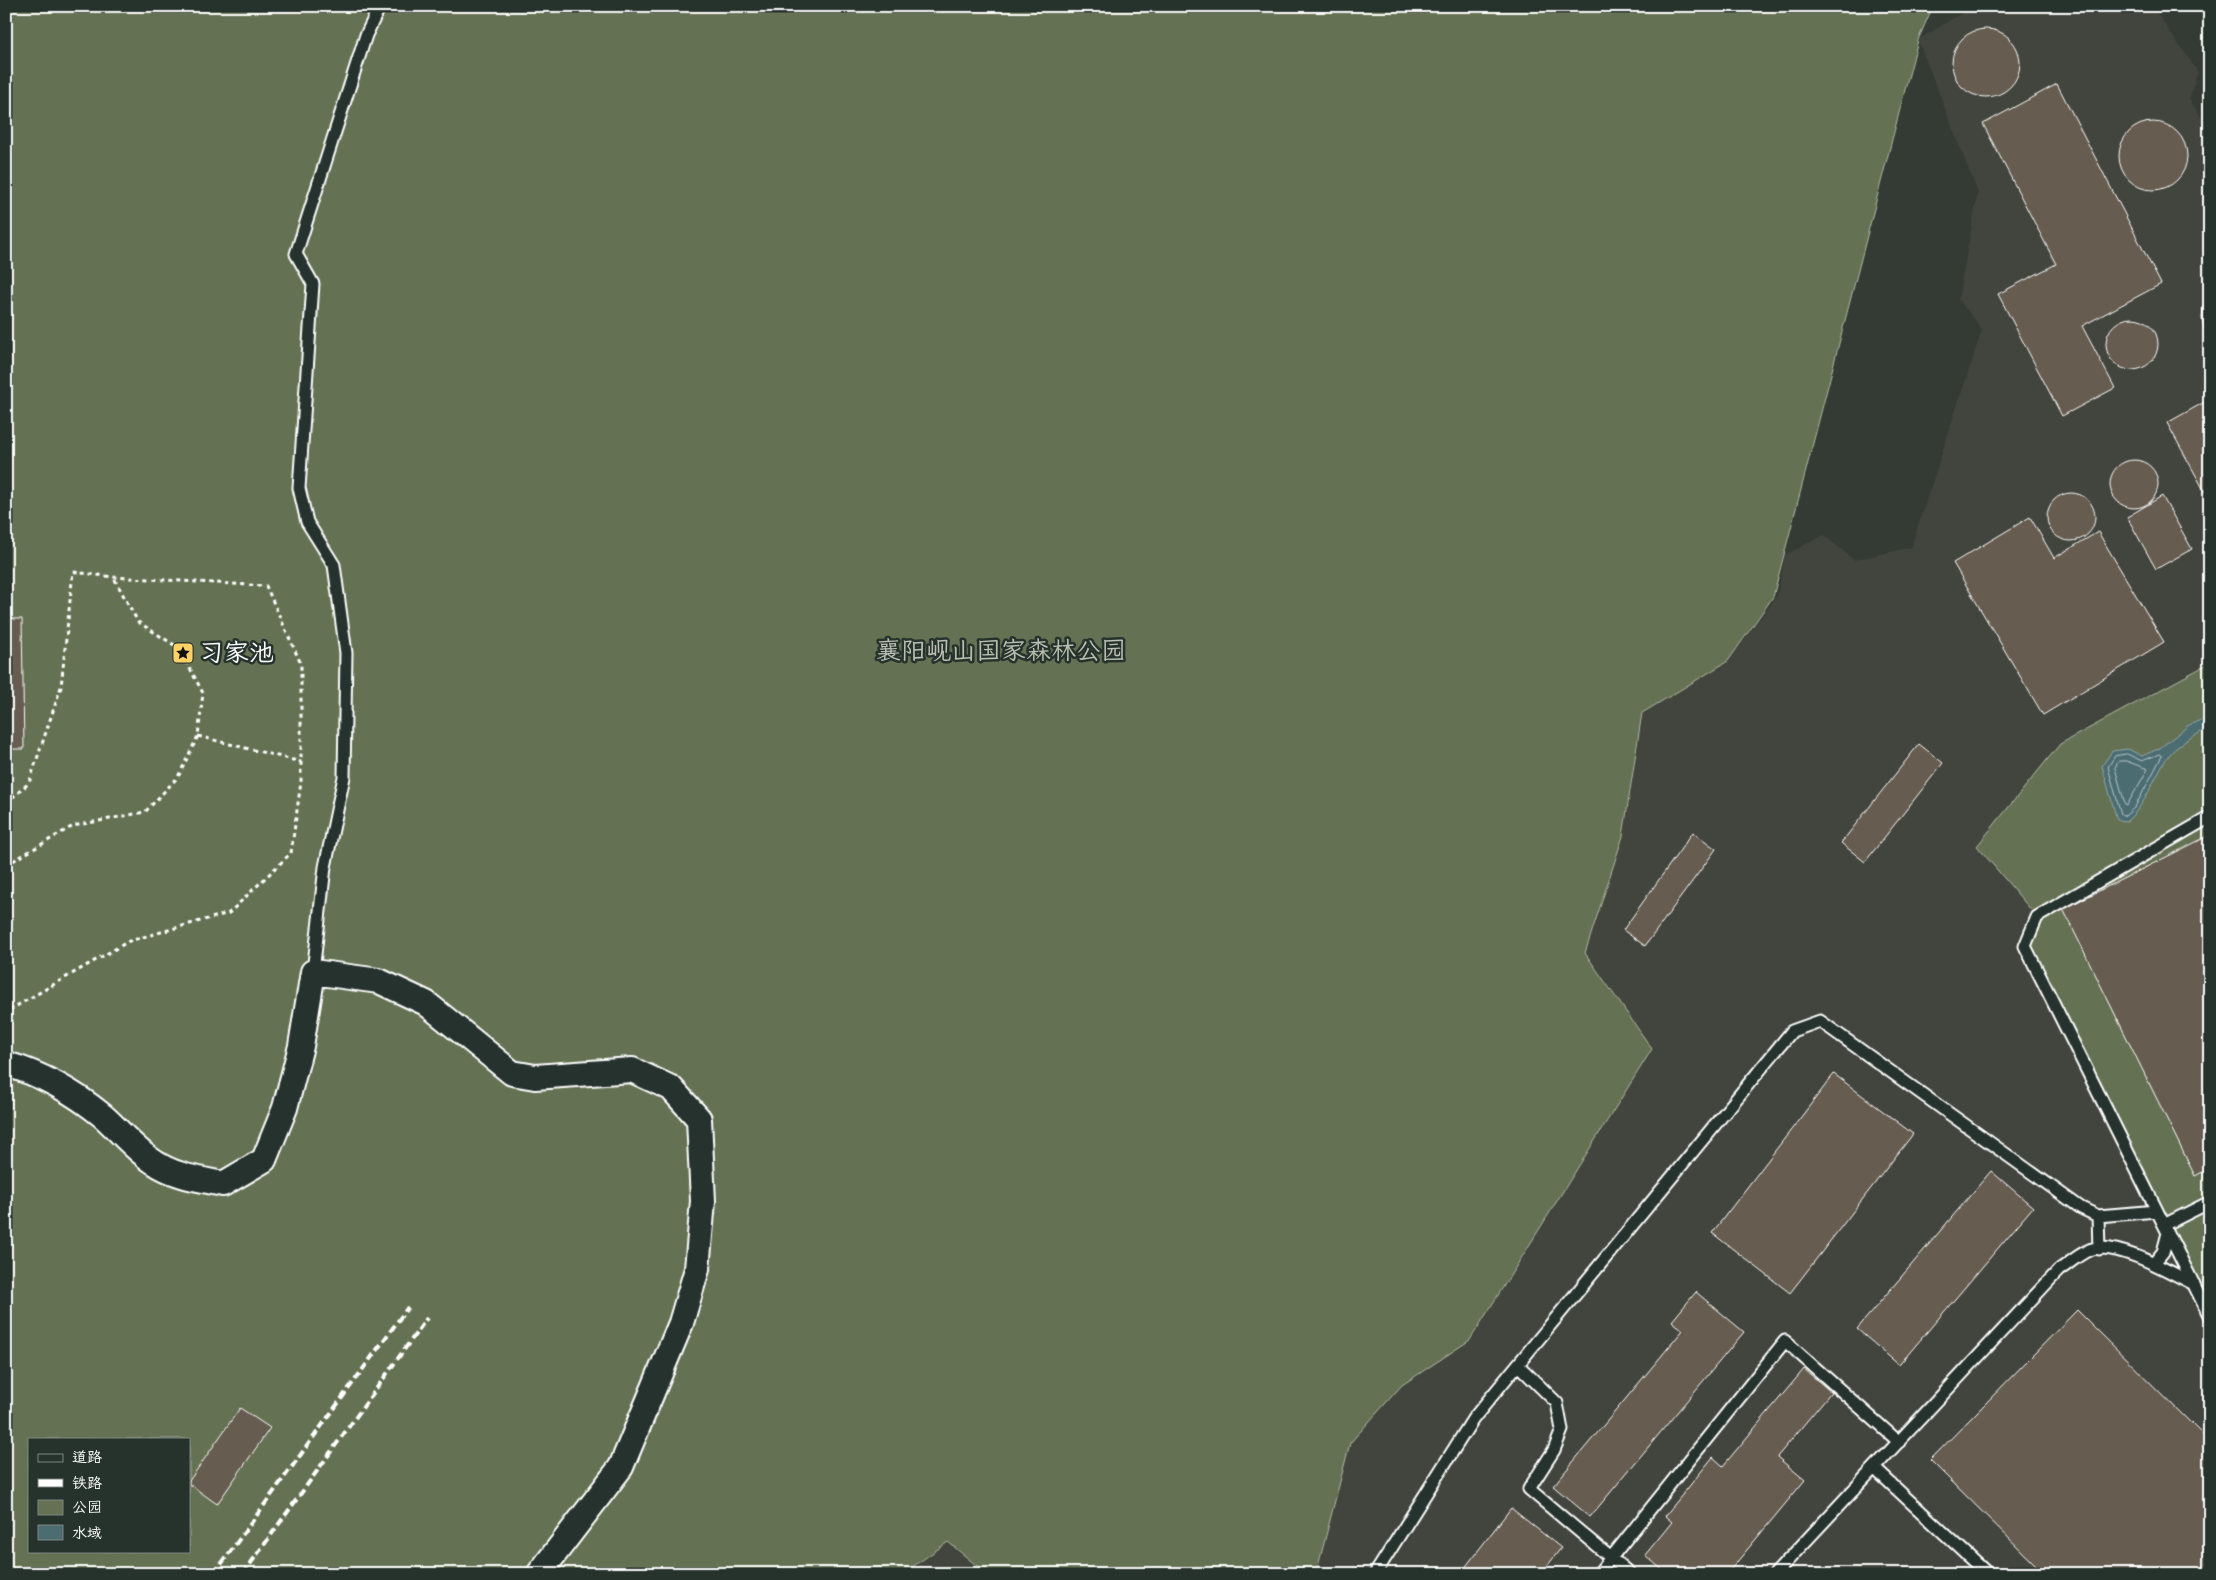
<svg xmlns="http://www.w3.org/2000/svg" width="2216" height="1580" viewBox="0 0 2216 1580" font-family="Caveat,'LXGW WenKai TC',sans-serif">
<rect width="100%" height="100%" fill="#333b34"/>
<filter id="ink" filterUnits="userSpaceOnUse"><feTurbulence type="fractalNoise" baseFrequency=".02" numOctaves="2"/><feDisplacementMap in="SourceGraphic" scale="10" xChannelSelector="R" yChannelSelector="G"/><feConvolveMatrix kernelMatrix="1 2 1 2 8 2 1 2 1" color-interpolation-filters="sRGB"/></filter>
<g filter="url(#ink)">
<path fill="#42453c" d="M1973,6H2152L2198,72L2189,99L2210,130V1574H1316L1349,1443L1402,1385L1470,1340L1652,1049L1585,953L1623,836L1645,697L1728,661L1777,596L1785,555L1824,535L1854,560L1911,547L1982,330L1958,299L1978,193L1918,40Z
M948,1542L987,1574H902Z"/>
<path fill="#657152" stroke="#b2b8a8" fill-rule="evenodd" d="M6,6H1933L1918,40L1773,597L1728,661L1642,713L1623,836L1585,953L1652,1049L1470,1340L1402,1385L1350,1443L1316,1574H987L948,1542L902,1574H6ZM29,1439H189V1551H29Z
M2210,663V1317L2025,946L2037,917L1977,846L2060,744Z"/>
<path fill="#4b6d72" stroke="#93a7aa" d="M2210,716V728C2194,735 2176,745 2166,759C2152,781 2147,803 2127,821L2117,820L2102,766L2112,751L2128,749L2142,756L2160,748L2189,725Z"/>
<g fill="none" stroke-linecap="round" stroke-linejoin="round">
<path stroke="#b7c5c7" stroke-width="1" d="M2127,754L2142,761L2159,754L2162,756L2135,807L2125,816L2121,814L2108,767L2115,756Z
M2119,761H2126L2148,769L2127,805L2125,804L2115,768Z"/>
</g>
<path fill="#665c50" stroke="#fff" d="M1952 63a34 34 0 1 1 68 0a34 34 0 1 1-68 0Z
M2057,84L2161,284L2082,326L2115,388L2062,416L1998,294L2056,264L1983,124Z
M2119 156a34 34 0 1 1 68 0a34 34 0 1 1-68 0Z
M2210,295V338L2204,329L2202,318L2203,307Z
M2106 344a26 26 0 1 1 52 0a26 26 0 1 1-52 0Z
M2210,399V501L2167,423Z
M2110 484a24 24 0 1 1 48 0a24 24 0 1 1-48 0Z
M2047 517a24 24 0 1 1 48 0a24 24 0 1 1-48 0Z
M2162,496L2192,549L2156,569L2127,517Z
M2030,517L2054,558L2098,532L2164,642L2043,715L1953,563Z
M6,619H22L24,749H7Z
M1919,744L1943,763L1865,862L1841,843Z
M1693,832L1716,849L1645,946L1623,930Z
M2210,835V1168L2195,1176L2063,909Z
M1834,1074L1913,1134L1790,1293L1712,1233Z
M1991,1171L2033,1207L1899,1365L1857,1329Z
M1696,1292L1744,1332L1590,1517L1553,1486L1683,1330L1672,1321Z
M2077,1310L2210,1442V1574H2045L1930,1460Z
M1804,1369L1831,1392L1777,1457L1805,1480L1727,1574H1667L1645,1555L1672,1522L1665,1516L1713,1457L1723,1466Z
M240,1408L270,1428L217,1504L189,1484V1481Z
M1511,1508L1561,1548L1541,1574H1460Z"/>
<g fill="none" stroke-linecap="round" stroke-linejoin="round">
<g stroke="#fff" stroke-width="15">
<path id="lane" d="M2210,817L2037,917L2025,946L2210,1317
M313,972L325,867L344,777L346,653L334,565L307,522L299,488L313,284L296,254L366,35L380,6
M2098,1216L2099,1249
M2164,1225L2210,1202
M2154,1263L2163,1252L2168,1233
M1518,1365L1557,1403L1562,1430L1554,1450L1529,1489L1630,1574
M1874,1468L1988,1574
M1375,1574L1473,1419L1792,1031L1820,1021L2081,1208L2098,1216L2157,1211
M1598,1574L1785,1341L1899,1442
M1775,1574L2059,1270C2067,1265 2083,1251 2092,1249C2118,1242 2170,1272 2194,1284"/>
</g>
<g stroke="#fff" stroke-width="28">
<path id="street" d="M6,1064C41,1074 75,1093 103,1116C120,1131 135,1150 154,1162C174,1176 199,1179 223,1184L264,1160L285,1108L301,1046L313,972L379,981L426,1003L512,1073L535,1077L632,1070L671,1088L699,1119L703,1201L697,1269L681,1323L621,1467L539,1574"/>
</g>
<path stroke="#fff" stroke-width="3" stroke-dasharray="4 4" stroke-linecap="butt" d="M198,736L301,762
M6,803L29,783L61,687L73,572L114,577L266,586L301,664V782L291,853L229,913L129,941L6,1012
M6,865L73,826L145,812L178,777L198,736L203,693L179,648L138,622L114,578"/>
<use href="#lane" stroke="#26332d" stroke-width="11"/>
<use href="#street" stroke="#26332d" stroke-width="24"/>
<path stroke="#fff" stroke-width="4" stroke-dasharray="8 4" stroke-linecap="butt" d="M214,1574L408,1307
M243,1574L427,1318"/>
</g>
</g>
<defs>
<g id="sight-square" transform="scale(1.125)"><rect x="-9" y="-9" width="18" height="18" rx="4" fill="#ffd166" stroke="#26332d"/><path d="M0-6L1.8-2.2L6-1.7L2.9 1.2L3.7 5.4L0 3.3L-3.7 5.4L-2.9 1.2L-6-1.7L-1.8-2.2Z" fill="#111"/></g>
</defs>
<g fill-rule="evenodd">
<use href="#sight-square" x="183" y="653"/>
</g>
<g text-anchor="middle" dominant-baseline="central" stroke-width="5" stroke-linejoin="round" paint-order="stroke">
<g font-size="25" fill="#babfb1" stroke="#26332d">
<text x="1001" y="651">襄阳岘山国家森林公园</text>
</g>
<g font-size="25" fill="#fff" stroke="#26332d" text-anchor="start">
<text x="199" y="653">习家池</text>
</g>
</g>
<rect width="2216" height="1580" fill="none" stroke="#26332d" stroke-width="25"/>
<rect x="12" y="12" width="2191" height="1555" fill="none" stroke="#fff" stroke-width="2" filter="url(#ink)"/>
<rect x="28" y="1438" width="162" height="115" fill="#26332d" stroke="#7d8581"/>
<rect x="38" y="1454" width="25" height="8" fill="#26332d" stroke="#7d8581"/>
<text x="72" y="1462" font-size="15" fill="#ffffff">道路</text>
<rect x="38" y="1479" width="25" height="8" fill="#ffffff" stroke="#7d8581"/>
<text x="72" y="1488" font-size="15" fill="#ffffff">铁路</text>
<rect x="38" y="1500" width="25" height="15" fill="#657152" stroke="#7d8581"/>
<text x="72" y="1512" font-size="15" fill="#ffffff">公园</text>
<rect x="38" y="1525" width="25" height="15" fill="#4b6d72" stroke="#7d8581"/>
<text x="72" y="1538" font-size="15" fill="#ffffff">水域</text>
</svg>
